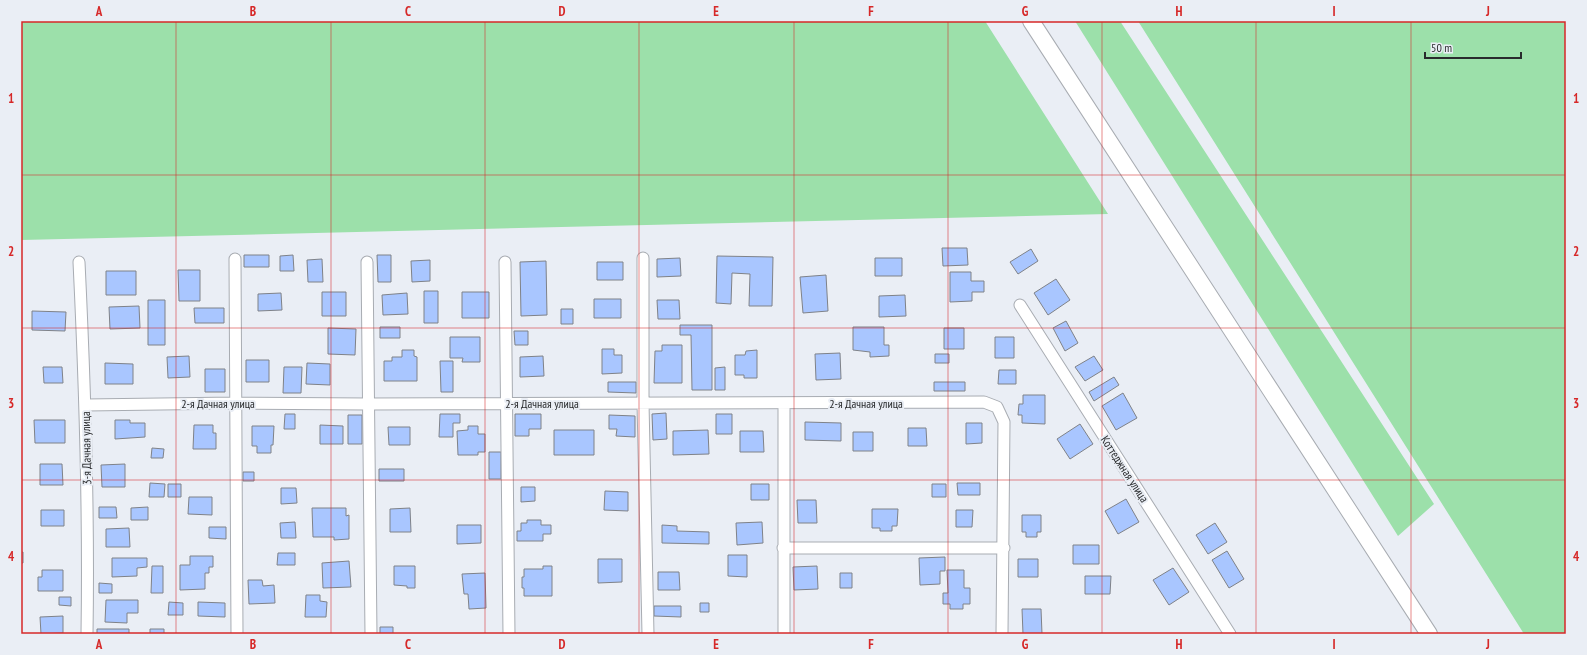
<svg xmlns="http://www.w3.org/2000/svg" width="1587" height="655" viewBox="0 0 1587 655" font-family="'PT Sans Narrow',sans-serif">
<rect width="100%" height="100%" fill="#eaeef5"/>
<path fill="#9ce0aa" d="M21,21H985L1108,214L21,240Z
M1075,21H1120L1434,504L1398,536Z
M1138,21H1566V634H1524Z"/>
<path fill="#a9c6ff" stroke="#7f8288" d="M942,248H967L968,265L943,266Z
M1031,249L1038,261L1018,274L1010,262Z
M244,255H269V267H244Z
M293,255L294,271H280V256Z
M377,255H391V282H378Z
M717,256L773,257L772,306H749L750,274L732,273L731,304L716,303Z
M680,258L681,276L657,277V259Z
M875,258H902V276H875Z
M322,259L323,282H308L307,260Z
M430,260V281L412,282L411,261Z
M546,261L547,315L521,316L520,262Z
M597,262H623V280H597Z
M178,270H200V301H179Z
M106,271H136V295H106Z
M950,272H971V281H984V292H972V301L950,302Z
M826,275L828,311L803,313L800,277Z
M1056,279L1070,300L1048,315L1034,293Z
M424,291H438V323H424Z
M322,292H346V316H322Z
M462,292H489V318H462Z
M281,293L282,310L258,311V294Z
M407,293L408,314L383,315L382,295Z
M905,295L906,316L879,317V296Z
M594,299H621V318H594Z
M148,300H165V345H148Z
M657,300H679L680,319H658Z
M139,306L140,328L110,329L109,307Z
M194,308H224V323H195Z
M561,309H573V324H561Z
M32,311L66,312L65,331L32,330Z
M1066,321L1078,343L1065,351L1053,328Z
M680,325H712V390H692L691,335H680Z
M380,327H400V338H380Z
M853,327H884V345H889V356L870,357V352L853,350Z
M328,328L356,329L355,355L328,354Z
M944,328H964V349H944Z
M514,331H528V345H515Z
M450,337H480V362H462L463,358H450Z
M995,337H1014V358H995Z
M662,345H682V383H654L655,351H662Z
M602,349H614V355H622V373L602,374Z
M402,350H414V356L417,357V381H384V361H392V357H402Z
M757,350V378H744V375H735V355H745L746,351Z
M840,353L841,379L816,380L815,354Z
M935,354H949V363H935Z
M189,356L190,377L168,378L167,357Z
M543,356L544,376L520,377V357Z
M1094,356L1103,370L1085,381L1075,367Z
M246,360H269V382H246Z
M440,361H453V392H441Z
M105,363L133,364V384H105Z
M307,363L330,364V385L306,384Z
M43,367H62L63,383H44Z
M284,367H302L301,393H283Z
M725,367V390H715V368Z
M205,369H225V392H205Z
M999,370H1016V384H998Z
M1114,377L1119,385L1094,401L1089,392Z
M608,382H636V393L608,392Z
M934,382H965V391H934Z
M1123,393L1137,418L1116,430L1102,406Z
M1023,395H1045V424L1022,423V415H1018L1019,404H1023Z
M666,413L667,439L653,440L652,414Z
M285,414H295V429H284Z
M440,414H460V423H453V437H439Z
M515,414H541V429H529V436H515Z
M716,414H732V434H716Z
M348,415H362V444H348Z
M609,415L635,416V437L616,436L617,429H609Z
M34,420H65V443H35Z
M115,420H130V423H145V437L115,439Z
M805,422L841,423V441L805,440Z
M966,423H982V443L966,444Z
M1080,424L1093,444L1070,459L1057,439Z
M194,425H213V433H216V449H193Z
M320,425L343,426V444H320Z
M252,426H274L273,445H271V453H257V446H252Z
M468,426H478V434H485V452H478V455H458L457,431L468,430Z
M388,427H410V445H389Z
M908,428H926L927,446H908Z
M554,430H594V455H554Z
M708,430L709,454L673,455V431Z
M740,431H763L764,452H740Z
M853,432H873V451H853Z
M152,448L164,449L163,458H151Z
M489,452H501V479H489Z
M40,464H62L63,485H40Z
M125,464V487H102L101,465Z
M379,469H404V481H379Z
M243,472H254V481H243Z
M150,483L165,484L164,497H149Z
M957,483H980V495H958Z
M168,484H181V497H168Z
M751,484H769V500H751Z
M932,484H946V497H932Z
M521,487H535V501L521,502Z
M281,488H296L297,503L281,504Z
M605,491L628,492V511L604,510Z
M189,497H212V515L188,514Z
M1126,499L1139,522L1118,534L1105,511Z
M797,500H816L817,523H798Z
M99,507H116L117,518H99Z
M148,507V520H131V508Z
M312,508H346V516L349,515V539L334,540V537H313Z
M410,508L411,532H390V509Z
M872,509H898L897,526H892V531H880V528H872Z
M41,510H64V526H41Z
M956,510H973L972,527H956Z
M1022,515H1041V532H1037V537H1026V532H1022Z
M527,520H541V525H551V534H543V541H517V531H521V523H527Z
M295,522L296,538H281L280,523Z
M762,522L763,543L737,545L736,523Z
M1215,523L1227,542L1208,554L1196,535Z
M457,525H481V543L457,544Z
M662,525L677,526V531L709,532V544L662,543Z
M209,527H226V539L209,538Z
M129,528L130,547H106V529Z
M1073,545H1099V564H1073Z
M1227,551L1244,579L1229,588L1212,560Z
M21,552H23V563H21Z
M278,553H295V565H277Z
M728,555H747V577L728,576Z
M190,556H213V567H209V573H205V589L180,590V565H190Z
M945,557V571H940V584L920,585L919,558Z
M112,558H147V567L137,568V576L112,577Z
M598,559H622V582L598,583Z
M1018,559H1038V577H1018Z
M349,561L351,587L323,588L322,563Z
M152,566H163V593H151Z
M394,566H415V588H407V586L394,585Z
M543,566H552V596H524V588H522V577H524V569H543Z
M817,566L818,589L794,590L793,567Z
M1173,568L1189,592L1169,605L1153,580Z
M42,570H63V591H38V577H42Z
M947,570H964V588H970V604H963V609H950V604H943V593H948Z
M658,572H679L680,590H658Z
M485,573L486,608L469,609L468,594H464L462,574Z
M840,573H852V588H840Z
M1085,576H1111L1110,594H1085Z
M248,580H262L263,586L274,585L275,603L249,604Z
M99,583L112,584V593H99Z
M306,595H320V601L327,602L326,617H305Z
M59,597H71V606L59,605Z
M106,600H138V613H127V623L105,622Z
M169,602L183,603V615H168Z
M198,602L225,603V617L198,616Z
M700,603H709V612H700Z
M654,606H681V617L654,616Z
M1022,609H1041L1042,634H1023Z
M63,616V633L41,634L40,617Z
M380,627H393V634H380Z
M97,629H129V634H97Z
M150,629H164V634H150Z"/>
<g fill="none" stroke-linecap="round" stroke-linejoin="round">
<g stroke="#a8acb2" stroke-width="13">
<path id="street" d="M643,258V403L648,634
M235,259L237,634
M79,262C85,386 89,510 87,634
M367,262L371,634
M505,262L509,634
M1020,305L1230,634
M784,403V634
M86,405L235,403L368,404L984,402L997,407L1004,422L1002,634
M783,548H1004"/>
</g>
<g stroke="#a8acb2" stroke-width="18">
<path id="secondary" d="M1031,21L1429,634"/>
</g>
<use href="#street" stroke="#fff" stroke-width="11"/>
<use href="#secondary" stroke="#fff" stroke-width="16"/>
</g>
<path fill="none" stroke="#d62828" stroke-width="1" stroke-opacity="0.55" d="M176,21V634M331,21V634M485,21V634M639,21V634M794,21V634M948,21V634M1102,21V634M1256,21V634M1411,21V634M21,175H1566M21,328H1566M21,480H1566"/>
<g text-anchor="middle" dominant-baseline="central" stroke-width="4" stroke-linejoin="round" paint-order="stroke">
<g font-size="12" fill="#292b2d" stroke="#eaeef5">
<text x="218" y="403">2-я Дачная улица</text>
<text x="542" y="403">2-я Дачная улица</text>
<text x="866" y="403">2-я Дачная улица</text>
<text transform="translate(86 448) rotate(-91)">3-я Дачная улица</text>
<text transform="translate(1125 469) rotate(57)">Коттеджная улица</text>
</g>
</g>
<rect width="1587" height="655" fill="none" stroke="#eaeef5" stroke-width="44"/>
<path d="M1425 52v6h96v-6" fill="none" stroke="#292b2d" stroke-width="2"/>
<text x="1431" y="52" font-size="12" fill="#292b2d" stroke="#eaeef5" stroke-width="3" paint-order="stroke">50 m</text>
<rect x="22" y="22" width="1543" height="611" fill="none" stroke="#d62828" stroke-width="1.5"/>
<g font-size="13" text-anchor="middle" font-weight="bold" fill="#d62828">
<text x="99" y="16">A</text>
<text x="253" y="16">B</text>
<text x="408" y="16">C</text>
<text x="562" y="16">D</text>
<text x="716" y="16">E</text>
<text x="871" y="16">F</text>
<text x="1025" y="16">G</text>
<text x="1179" y="16">H</text>
<text x="1334" y="16">I</text>
<text x="1488" y="16">J</text>
<text x="11" y="103">1</text>
<text x="1576" y="103">1</text>
<text x="11" y="256">2</text>
<text x="1576" y="256">2</text>
<text x="11" y="408">3</text>
<text x="1576" y="408">3</text>
<text x="11" y="561">4</text>
<text x="1576" y="561">4</text>
<text x="99" y="649">A</text>
<text x="253" y="649">B</text>
<text x="408" y="649">C</text>
<text x="562" y="649">D</text>
<text x="716" y="649">E</text>
<text x="871" y="649">F</text>
<text x="1025" y="649">G</text>
<text x="1179" y="649">H</text>
<text x="1334" y="649">I</text>
<text x="1488" y="649">J</text>
</g>
</svg>
